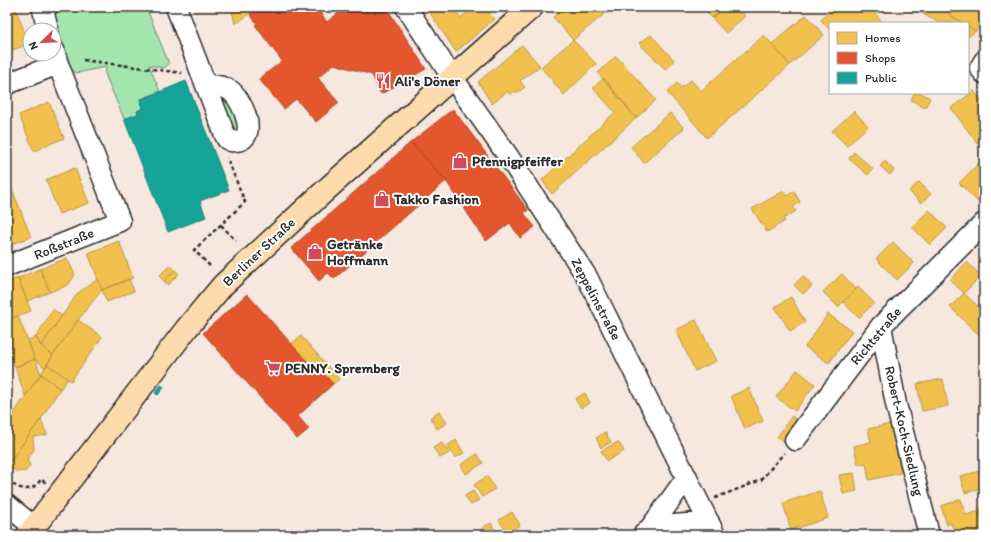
<svg xmlns="http://www.w3.org/2000/svg" width="991" height="542" viewBox="0 0 991 542" font-family="Itim,sans-serif">
<rect width="100%" height="100%" fill="#f6e7df"/>
<filter id="ink" filterUnits="userSpaceOnUse"><feTurbulence type="fractalNoise" baseFrequency=".025" numOctaves="2"/><feDisplacementMap in="SourceGraphic" scale="8" xChannelSelector="R" yChannelSelector="G"/><feConvolveMatrix kernelMatrix="1 2 1 2 8 2 1 2 1" color-interpolation-filters="sRGB"/></filter>
<g filter="url(#ink)">
<path fill="#a4e4ad" stroke="#68886c" d="M58,7H146L169,64L164,68L149,65L160,92L140,99L143,108L138,114L124,119L105,74L106,67L76,73C58,58 54,55 54,30L48,25L56,9Z
M223,91L239,122L237,130L234,131L219,92Z"/>
<path fill="#f2c14e" stroke="#b69444" d="M15,7L29,44L7,52V10Z
M231,7H260L235,24Z
M426,7H452L460,18L475,7H483L495,19L456,52Z
M565,7H606L609,10L573,40L553,17Z
M703,7H726L712,18Z
M726,7H738L745,16L726,33L712,18Z
M835,7H869L881,20L878,23H830V30L821,20Z
M911,7H955L950,15L963,23H939Z
M955,7H984V18L976,31L968,26V23H963L950,15Z
M806,15L824,35L790,65L772,44Z
M968,26L976,31L968,37Z
M651,35L674,60L666,70L639,43Z
M764,35L790,65L707,138L667,92L677,83L681,88L691,80L701,91Z
M573,40L596,64L564,95L541,67Z
M522,45L540,66L520,81L525,87L517,93L515,91L510,95L508,91L492,104L478,82Z
M616,56L656,100L636,118L598,73Z
M604,78L636,118L552,194L542,180L615,112L593,88Z
M974,91L984,104V138L977,143L951,108Z
M914,93H921L930,98L925,108L911,100Z
M49,102L64,138L34,151L19,115Z
M854,111L868,126L847,146L832,131Z
M670,113L684,128L644,163L631,147Z
M854,152L873,169L868,175L849,159Z
M885,161L894,170L890,175L880,166Z
M981,161L984,164V196L978,202L959,183Z
M75,168L89,203L59,214L46,180Z
M7,176L31,237L7,246Z
M919,182L931,194L921,203L909,191Z
M784,191L787,196L794,191L800,202L793,207L796,211L783,219L785,221L767,232L752,209Z
M929,210L947,228L930,245L912,227Z
M119,241L133,278L102,290L88,253Z
M893,242L914,263L897,280L876,259Z
M67,258L75,275L68,285L50,292L40,269Z
M967,262L981,276L964,293L950,280Z
M170,265L175,270L164,281L159,276Z
M40,269L50,292L27,301L18,278Z
M175,270L179,274L168,285L164,281Z
M842,274L856,289L838,307L823,292Z
M803,276L812,286L803,294L794,285Z
M18,278L31,311L7,320V282Z
M98,279L102,290L78,320L53,355L41,346L78,293Z
M129,279L134,291L107,302L102,290Z
M858,287L874,303L859,318L843,302Z
M964,293L984,312V337L983,339L950,307Z
M791,297L805,322L790,331L775,307Z
M53,309L62,316L41,346L36,337Z
M828,314L852,331L829,363L805,347Z
M18,316L35,359L15,367L7,348V320Z
M78,320L102,337L71,381L47,364Z
M696,320L716,361L695,371L676,330Z
M301,336L339,379L333,384L317,366L314,369L291,344Z
M36,337L41,346L53,355L45,368L35,359L28,340Z
M35,359L41,374L25,396L15,367Z
M47,364L68,379L60,389L41,374Z
M797,370L815,384L795,411L776,397Z
M41,374L60,389L41,419L7,465V423Z
M943,379L948,406L922,411L917,384Z
M749,388L763,421L745,429L731,396Z
M585,393L590,403L581,408L575,399Z
M439,411L447,423L437,429L430,418Z
M792,416L804,425L789,445L777,437Z
M41,419L47,435L33,437L34,450L27,459L30,466L26,471L17,472L7,465Z
M890,424L901,473L869,480L866,463L858,465L854,446L871,442L868,429Z
M605,432L611,442L601,448L596,438Z
M456,440L464,453L455,458L447,446Z
M618,442L624,451L607,461L601,451Z
M442,443L449,453L440,458L433,448Z
M477,454L483,463L466,474L461,465Z
M984,470V496L981,488L965,493L960,476Z
M854,473L857,491L843,494L839,475Z
M487,476L495,489L482,497L474,485Z
M473,491L479,500L471,505L465,496Z
M820,491L828,518L791,530L783,503Z
M961,499L966,515L980,511L984,523V529L971,533V535H949L948,533L954,531L951,523L947,525L941,506Z
M984,506V523L980,508Z
M512,512L520,525L507,533L499,520Z
M491,523L496,532L492,535H487L482,528Z"/>
<path fill="#e4572e" stroke="#ac4a2d" d="M260,7H316L327,22L346,7H386L426,69L381,94L372,75L334,64L318,78L339,103L316,122L296,99L284,109L259,79L282,61L255,25L257,24L250,14Z
M453,109L528,210L524,213L535,227L520,238L510,223L486,241L446,181L411,142Z
M411,142L446,181L334,279L328,273L319,281L291,248Z
M247,294L314,369L317,366L333,384L298,416L309,429L297,439L203,333Z"/>
<path fill="#17a398" stroke="#1d7f77" d="M186,81L229,190L200,201L206,217L168,232L124,119L138,114L137,111L143,108L140,100Z
M161,385L164,387L158,395L155,393Z"/>
<g fill="none" stroke-linecap="round" stroke-linejoin="round">
<g stroke="#2b2b2b" stroke-width="23">
<path id="minor" d="M47,7L43,10L48,30
M176,7L225,135L227,139L231,141C261,144 244,102 231,91C224,86 215,85 207,85
M406,7L452,77L508,156L587,277L715,535
M984,61L980,68L984,73
M7,84L58,64
M7,266L120,221L58,64L54,50
M881,326L896,404L929,535
M795,440L881,326L984,223
M7,505L34,527
M651,527L709,522
M643,535L651,527L687,477"/>
</g>
<g stroke="#2b2b2b" stroke-width="25">
<path id="major" d="M28,535L187,328L223,285L328,188L532,7"/>
</g>
<path stroke="#2b2b2b" stroke-width="2.5" stroke-dasharray="4 3" stroke-linecap="butt" d="M83,60L182,73
M221,225L236,241
M210,266L194,250L245,202L227,158
M7,480C19,490 32,494 41,479L46,483
M715,498L761,480L784,453"/>
<use href="#minor" stroke="#fff" stroke-width="20"/>
<use href="#major" stroke="#fcdcac" stroke-width="22"/>
</g>
</g>
<defs>
<g id="restaurant-bare" transform="scale(1.2)"><path d="M-5-6h1v4h1v-4h1v4h1v-4h1v5L-1.5 .5V6h-2V.5L-5-1ZM5-6V6H3V1.5H1.5Q1.5-4 5-6Z" fill="#d1495b" stroke="#fff" stroke-width="2.5" paint-order="stroke"/></g>
<g id="shop-bare" transform="scale(1.2)"><path d="M-5-2.5h2.3a2.7 3.5 0 0 1 5.4 0H5L5.5 6h-11ZM-1.5-2.5h3a1.5 2.3 0 0 0-3 0Z" fill="#d1495b" stroke="#fff" stroke-width="2.5" paint-order="stroke"/></g>
<g id="supermarket-bare" transform="scale(1.2)"><path d="M-6-5.5h2.5l.6 2H6L4.5 2H-2.5L-4.4-4H-6ZM-1.5 3.2a1.3 1.3 0 1 0 .1 0ZM3 3.2a1.3 1.3 0 1 0 .1 0Z" fill="#d1495b" stroke="#fff" stroke-width="2.5" paint-order="stroke"/></g>
</defs>
<g fill-rule="evenodd">
<use href="#restaurant-bare" x="383" y="81"/>
<use href="#shop-bare" x="460" y="161"/>
<use href="#shop-bare" x="382" y="199"/>
<use href="#shop-bare" x="315" y="252"/>
<use href="#supermarket-bare" x="273" y="368"/>
</g>
<g text-anchor="middle" dominant-baseline="central" stroke-width="4" stroke-linejoin="round" paint-order="stroke">
<g font-size="14" font-weight="bold" fill="#2b2b2b" stroke="#fff" text-anchor="start">
<text x="395" y="81">Ali's Döner</text>
<text x="472" y="161">Pfennigpfeiffer</text>
<text x="394" y="199">Takko Fashion</text>
<text x="327" y="244">Getränke<tspan x="327" dy="16">Hoffmann</tspan></text>
<text x="285" y="368">PENNY. Spremberg</text>
</g>
<g font-size="14" fill="#2b2b2b" stroke="#fff">
<text transform="translate(64 244) rotate(-22)">Roßstraße</text>
<text transform="translate(259 252) rotate(-43)">Berliner Straße</text>
<text transform="translate(596 299) rotate(62)">Zeppelinstraße</text>
<text transform="translate(876 336) rotate(-50)">Richtstraße</text>
<text transform="translate(904 431) rotate(77)">Robert-Koch-Siedlung</text>
</g>
</g>
<rect width="991" height="542" fill="none" stroke="#fff" stroke-width="24"/>
<rect x="12" y="12" width="967" height="518" fill="none" stroke="#2b2b2b" stroke-width="1.5" filter="url(#ink)"/>
<rect x="829" y="22" width="140" height="72" fill="#ffffff" stroke="#aaaaaa"/>
<rect x="837" y="32" width="20" height="12" fill="#f2c14e" stroke="#aaaaaa"/>
<text x="865" y="42" font-size="12" fill="#2b2b2b">Homes</text>
<rect x="837" y="52" width="20" height="12" fill="#e4572e" stroke="#aaaaaa"/>
<text x="865" y="62" font-size="12" fill="#2b2b2b">Shops</text>
<rect x="837" y="72" width="20" height="12" fill="#17a398" stroke="#aaaaaa"/>
<text x="865" y="82" font-size="12" fill="#2b2b2b">Public</text>
<g transform="translate(42 42) rotate(246)"><circle r="19" fill="#ffffff" stroke="#aaaaaa"/>
<path d="M0-3L7 15L0 10L-7 15Z" fill="#d1495b"/>
<text y="-6" font-size="11" font-weight="bold" text-anchor="middle" fill="#2b2b2b">N</text>
</g>
</svg>
